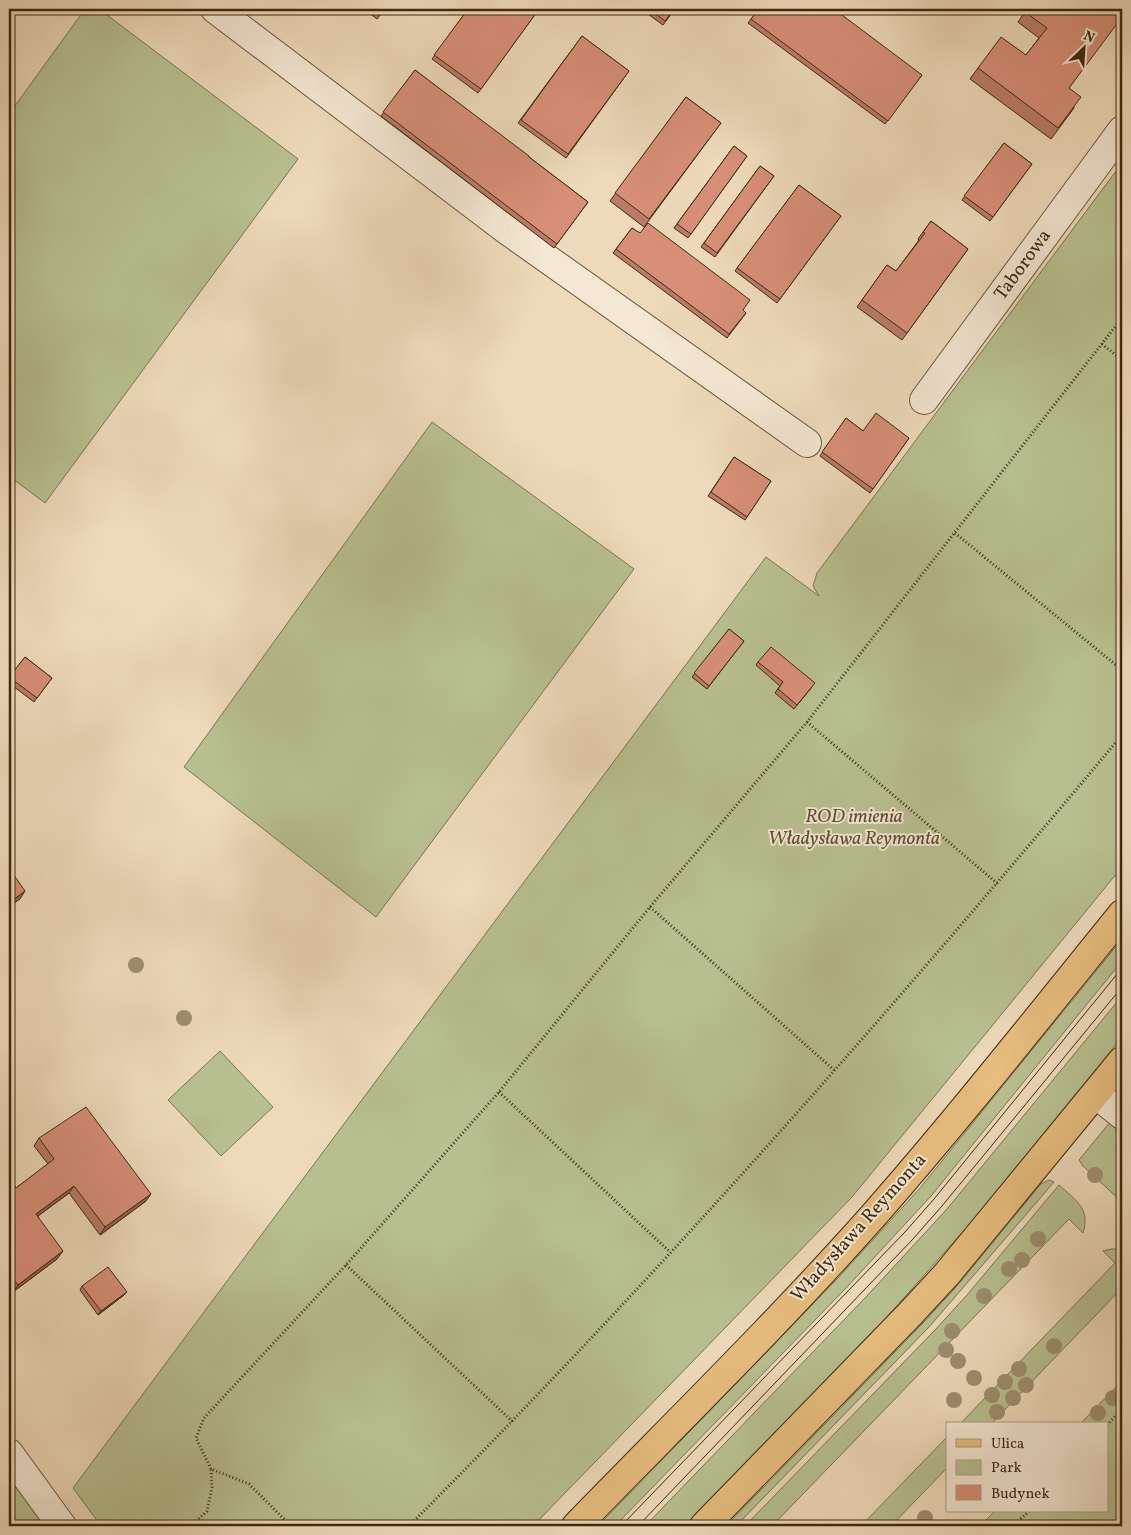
<svg xmlns="http://www.w3.org/2000/svg" width="1131" height="1535" viewBox="0 0 1131 1535" font-family="Vollkorn,serif">
<rect width="100%" height="100%" fill="#eedabb"/>
<filter id="stains"><feTurbulence type="fractalNoise" baseFrequency=".004" numOctaves="4"/><feColorMatrix values="0 0 0 0 .2 0 0 0 0 .09 0 0 0 0 .02 0 0 0 .5 -.17"/></filter>
<radialGradient id="worn" r=".72"><stop offset=".6" stop-color="#630" stop-opacity="0"/><stop offset="1" stop-color="#630" stop-opacity=".3"/></radialGradient>
<path fill="#b8c091" stroke="#7a7451" d="M85,9H99L298,159L45,503L9,476V114Z
M1122,163V867L852,1197L533,1526H101L73,1488L766,557L819,596L813,586L817,573Z
M432,422L634,569L376,917L184,767Z
M1122,939V961L931,1196L848,1286L615,1526H598L838,1278L920,1188Z
M1122,996V1037L967,1227L886,1318L685,1526H645L865,1298L947,1209Z
M220,1051L273,1107L221,1156L168,1100Z
M1111,1121L1122,1130V1202L1083,1166L1079,1160Z
M1049,1180L1054,1182L930,1326L736,1526H726L925,1321L956,1287L1041,1184Z
M1059,1185C1075,1200 1091,1208 1083,1233L1069,1219L772,1526H745L935,1330L967,1295Z
M1111,1249H1122V1288L991,1424H960L1115,1263L1103,1251Z
M1122,1381V1526H980L995,1511H1107V1424H1080Z
M947,1437V1468L891,1526H861Z
M9,1482L17,1487L50,1526H9Z"/>
<g fill="none" stroke-linecap="round" stroke-linejoin="round">
<g stroke="#69553c" stroke-width="30">
<path id="minor" d="M215,9L508,231L807,443
M924,400L1122,130
M1096,1094L1122,1115
M9,1453L62,1526"/>
</g>
<g stroke="#3d2911" stroke-width="30">
<path id="major" d="M576,1526C675,1424 778,1323 873,1216C959,1118 1040,1015 1122,914
M704,1526L910,1314L947,1274L1122,1061"/>
</g>
<path stroke="#3d2911" stroke-width="3" stroke-dasharray="1 2.5" stroke-linecap="butt" d="M1102,344L1122,360
M955,533L1122,670
M807,722L998,884
M650,907L834,1070
M499,1092L670,1252
M346,1265L513,1422
M1107,1425L1122,1409
M211,1469L196,1438L204,1418L346,1265L499,1092L650,907L807,722L1122,318
M191,1526L207,1511L212,1487L211,1469L249,1484L291,1526
M409,1526C660,1275 894,1007 1122,735
M1013,1526L1029,1511"/>
<use href="#minor" stroke="#f4e7d3" stroke-width="28"/>
<use href="#major" stroke="#e7bd7e" stroke-width="28"/>
<path stroke="#3d2911" stroke-width="1" d="M621,1526L905,1232L934,1199L1122,968
M638,1526L913,1239L942,1206L1122,987"/>
</g>
<g fill="#9e8e6f">
<circle cx="136" cy="965" r="8"/>
<circle cx="184" cy="1018" r="8"/>
<circle cx="1095" cy="1175" r="8"/>
<circle cx="1038" cy="1239" r="8"/>
<circle cx="1022" cy="1260" r="8"/>
<circle cx="1009" cy="1269" r="8"/>
<circle cx="984" cy="1296" r="8"/>
<circle cx="952" cy="1331" r="8"/>
<circle cx="1054" cy="1346" r="8"/>
<circle cx="946" cy="1350" r="8"/>
<circle cx="958" cy="1361" r="8"/>
<circle cx="1019" cy="1369" r="8"/>
<circle cx="974" cy="1378" r="8"/>
<circle cx="1005" cy="1382" r="8"/>
<circle cx="1026" cy="1385" r="8"/>
<circle cx="992" cy="1395" r="8"/>
<circle cx="1013" cy="1398" r="8"/>
<circle cx="1113" cy="1398" r="8"/>
<circle cx="954" cy="1400" r="8"/>
<circle cx="997" cy="1412" r="8"/>
<circle cx="1098" cy="1413" r="8"/>
<circle cx="925" cy="1518" r="8"/>
</g>
<path fill="#ba7b68" stroke="#3d2911" d="M364,9H385L377,19Z
M468,9H539L478,93L432,59Z
M603,9H610L607,12Z
M641,9H675L663,25Z
M759,9L922,75L885,124L748,23Z
M1027,9H1122L1069,88L1074,108L1051,139L970,79L978,68L1026,55L1039,38L1018,22Z
M582,36L629,71L566,158L518,123Z
M415,70L588,202L554,248L381,116Z
M686,97L721,123L644,227L610,201Z
M1004,143L1032,164L990,221L962,200Z
M734,146L747,156L688,238L674,228Z
M760,166L774,176L715,257L701,247Z
M799,185L841,216L777,303L735,271Z
M931,221L968,249L902,340L857,307L887,265L896,271L919,240L918,239Z
M632,228L746,313L727,338L613,253Z
M846,418L863,431L909,438L870,493L820,456Z
M734,457L771,481L745,520L708,496Z
M729,629L744,641L707,689L692,677Z
M25,657L52,678L34,702L9,683V678Z
M758,662L812,687L794,709L775,693L780,686L756,665Z
M39,1138L146,1201L100,1235L69,1193L38,1216L57,1259L13,1292L9,1287V1178L16,1188L48,1164L34,1146Z
M82,1286L124,1295L98,1315L80,1290Z"/>
<path fill="#976455" stroke="#3d2911" d="M25,891L20,899L9,907V903Z
M74,1186L69,1193L31,1221L36,1214Z
M151,1194L146,1201L100,1235L105,1227Z
M63,1251L57,1259L13,1292L18,1285Z
M127,1292L124,1295L98,1315L101,1311Z"/>
<path fill="#d88f79" stroke="#3d2911" d="M371,9H385L380,15Z
M468,9H539L481,89L434,55Z
M649,9H674L665,21Z
M759,9H834L922,75L888,121L751,19Z
M1027,9H1122V17L1069,88L1081,97L1058,128L978,68L1001,37L1026,55L1047,28L1025,12Z
M582,36L629,71L568,154L521,120Z
M415,70L529,156V157L588,202L557,244L383,112Z
M686,97L721,123L649,219L615,193Z
M1004,143L1032,164L993,217L964,196Z
M734,146L747,156L691,234L677,224Z
M760,166L774,176L717,253L704,243Z
M799,185L841,216L780,299L737,268Z
M931,221L968,249L907,333L862,300L887,265L896,271L925,233L923,232Z
M648,223L750,300L743,310L746,313L729,334L616,249L632,228L640,233Z
M876,413L909,438L873,489L822,452L846,418L863,431Z
M734,457L771,481L747,517L711,492Z
M729,629L744,641L709,686L694,673Z
M771,647L815,683L797,705L778,689L783,682L758,662Z
M25,657L52,678L37,698L9,677Z
M9,868L25,891L9,903Z
M86,1107L151,1194L105,1227L74,1186L36,1214L63,1251L18,1285L9,1273V1178L16,1188L54,1159L39,1138Z
M108,1267L127,1292L101,1311L82,1286Z"/>
<g text-anchor="middle" dominant-baseline="central" stroke-width="4" stroke-linejoin="round" paint-order="stroke">
<g font-size="19" fill="#3d2911" stroke="#f4e7d3">
<text transform="translate(1023 265) rotate(-54)">Taborowa</text>
<text transform="translate(859 1228) rotate(-48)">Władysława Reymonta</text>
</g>
<g font-size="19" font-style="italic" fill="#5c4f31" stroke="#f4e7d3">
<text x="854" y="817">ROD imienia<tspan x="854" dy="22">Władysława Reymonta</tspan></text>
</g>
</g>
<rect width="1131" height="1535" fill="none" stroke="#eedabb" stroke-width="30"/>
<rect x="10" y="10" width="1111" height="1515" fill="none" stroke="#3d2911" stroke-width="2.5"/>
<rect x="15" y="15" width="1101" height="1505" fill="none" stroke="#3d2911"/>
<rect x="946" y="1422" width="162" height="90" fill="#f4e7d3" stroke="#ab9b85"/>
<rect x="956" y="1439" width="25" height="8" fill="#e7bd7e" stroke="#ab9b85"/>
<text x="991" y="1448" font-size="15" fill="#3d2911">Ulica</text>
<rect x="956" y="1460" width="25" height="15" fill="#b8c091" stroke="#ab9b85"/>
<text x="991" y="1472" font-size="15" fill="#3d2911">Park</text>
<rect x="956" y="1485" width="25" height="15" fill="#d88f79" stroke="#ab9b85"/>
<text x="991" y="1498" font-size="15" fill="#3d2911">Budynek</text>
<g transform="translate(1084 48) rotate(25)" stroke="#f4e7d3" stroke-width="4" paint-order="stroke">
<path d="M0-4L9 19L0 12L-9 19Z" fill="#3d2911"/>
<text y="-8" font-size="14" font-weight="bold" text-anchor="middle" fill="#3d2911">N</text>
</g>
<rect width="100%" height="100%" filter="url(#stains)"/>
<rect width="100%" height="100%" fill="url(#worn)"/>
</svg>
